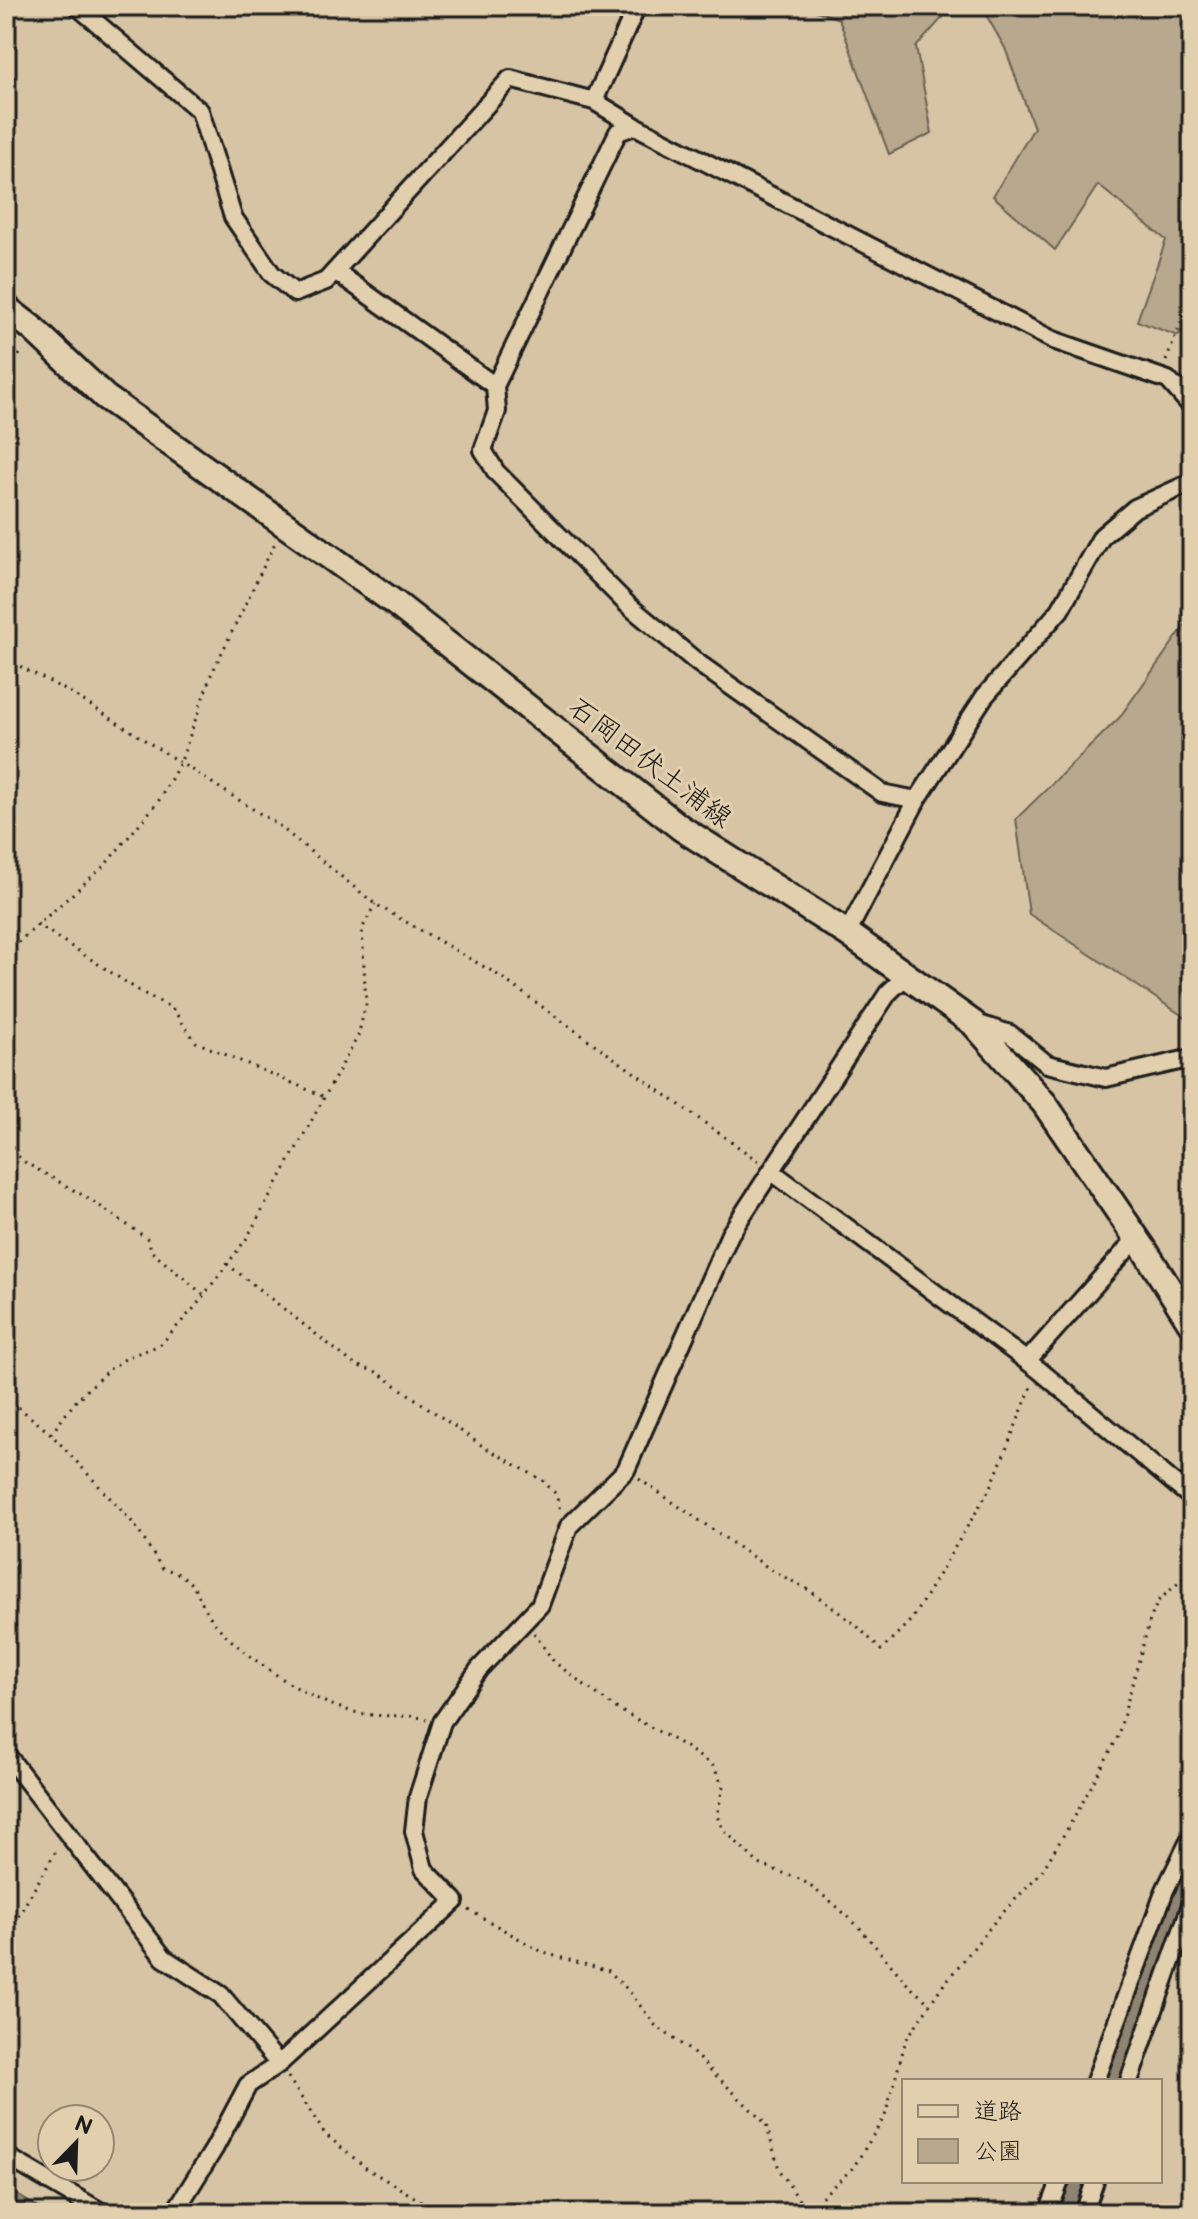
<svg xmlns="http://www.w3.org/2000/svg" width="1198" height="2219" viewBox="0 0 1198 2219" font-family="'Balsamiq Sans','Klee One',sans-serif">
<rect width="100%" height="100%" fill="#d6c4a4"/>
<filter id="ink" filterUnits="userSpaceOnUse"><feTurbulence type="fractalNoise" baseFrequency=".0125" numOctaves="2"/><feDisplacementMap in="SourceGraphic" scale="16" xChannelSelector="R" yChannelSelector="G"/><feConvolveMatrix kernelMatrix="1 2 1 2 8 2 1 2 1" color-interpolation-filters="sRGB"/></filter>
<g filter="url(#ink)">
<path fill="#b7a88e" stroke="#6a6255" stroke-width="2" d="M803,6H953L916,47L932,133L889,154L839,19Z
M981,6H1189L1192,15V313L1178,336L1137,321L1166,240L1098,185L1055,250L993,196L1034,128L1005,48Z
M1188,621L1192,623V1013L1186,1018L1029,914L1016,819L1119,718Z"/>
<path fill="#8f8371" stroke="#615a4f" stroke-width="2" d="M6,2188L47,2213H6Z"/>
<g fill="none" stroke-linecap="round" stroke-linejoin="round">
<path stroke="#8f8371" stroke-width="30" d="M1113,2081L1159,1947L1192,1862
M1066,2213L1077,2181"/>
<g stroke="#1c1c1c" stroke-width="14">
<path id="lane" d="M1174,382L1192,390"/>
</g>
<g stroke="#1c1c1c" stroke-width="22">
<path id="street" d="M77,6L200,111L233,217L272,274L295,293L326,281L510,79L594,101L635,126L1053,340L1168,380L1192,407
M594,101L637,6
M635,126L618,132L495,386L497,411L483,450L496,472L628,605L698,663L882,793L917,800
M335,271L495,386
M847,933L917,800L984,697L1060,610L1102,536L1135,508L1192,482
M975,1023L1010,1034L1047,1064L1106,1078L1192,1058
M771,1171L1039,1370L1192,1498
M1027,1361L1135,1240
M6,1754L164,1958L221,1995L279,2064
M1095,2081L1165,1890L1192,1835
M1129,2081L1192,1902
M6,2156L103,2213
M174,2213L214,2149L248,2085L279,2064L455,1901L424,1869L414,1831L418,1797L442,1722L479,1669L540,1605L569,1526L626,1470L730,1234L888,993L906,976
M1048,2213L1060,2181
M1084,2213L1095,2181
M1190,2213L1192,2211"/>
</g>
<g stroke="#1c1c1c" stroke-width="30">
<path id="secondary" d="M6,308L32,328L105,397L395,603L681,828L847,933L973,1023L1044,1103L1144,1249L1192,1325"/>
</g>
<path stroke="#1c1c1c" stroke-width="3" stroke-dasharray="2 6" stroke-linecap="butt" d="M1166,361L1192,294
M6,376L23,349
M6,659L71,693L278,825L375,904L495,973L758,1161
M37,924L141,992L172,1008L196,1042L325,1097
M6,953L104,866L158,802L181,761L211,675L275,543
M6,1146L26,1163L91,1200L148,1239L152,1252L204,1295
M227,1264L355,1365L377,1372L481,1445L542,1480L556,1494L560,1511
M6,1397L51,1434L134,1524L162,1568C198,1578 193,1591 211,1618C219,1630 235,1644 246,1653C282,1680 325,1710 372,1715C390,1717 408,1714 427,1719
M51,1434L75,1402L108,1370L128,1357L160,1345L195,1307L247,1238L358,1036L366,1004L362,929L375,904
M639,1479L773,1571L809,1590L856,1625L881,1650L912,1619L991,1487L1032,1385
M534,1633L554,1662L614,1707L683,1745L713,1766L723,1786L717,1816L723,1829L759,1864L802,1880L833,1903L859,1927L908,1985L930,2004
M469,1910L544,1953L609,1971L629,1991L655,2025L692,2052L766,2124L779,2169L806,2211
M6,1937L58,1848
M288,2077L325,2134L366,2168L441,2213
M804,2213L853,2168L885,2116L906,2040L940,1989L997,1919L1042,1871L1075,1816L1117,1739L1150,1620L1158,1601L1192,1571"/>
<use href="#lane" stroke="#e2cfad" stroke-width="8"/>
<use href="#street" stroke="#e2cfad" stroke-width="16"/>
<use href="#secondary" stroke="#e2cfad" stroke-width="24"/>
</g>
</g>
<g text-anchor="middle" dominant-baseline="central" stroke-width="6" stroke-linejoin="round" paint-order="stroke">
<g font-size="28" fill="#1c1c1c" stroke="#e2cfad">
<text transform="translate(650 763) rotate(37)">石岡田伏土浦線</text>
</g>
</g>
<rect width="1198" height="2219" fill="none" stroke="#e2cfad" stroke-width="32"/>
<rect x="16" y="16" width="1166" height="2187" fill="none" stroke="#1c1c1c" stroke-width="3" filter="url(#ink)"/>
<rect x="902" y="2079" width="260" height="104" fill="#e2cfad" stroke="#938773" stroke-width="2"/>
<rect x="918" y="2105" width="40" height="12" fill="#e2cfad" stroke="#938773" stroke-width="2"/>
<text x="974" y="2119" font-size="24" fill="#1c1c1c">道路</text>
<rect x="918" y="2139" width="40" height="24" fill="#b7a88e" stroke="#938773" stroke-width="2"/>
<text x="974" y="2159" font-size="24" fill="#1c1c1c">公園</text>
<g transform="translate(76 2143) rotate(23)"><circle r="38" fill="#e2cfad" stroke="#938773" stroke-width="2"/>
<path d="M0-6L14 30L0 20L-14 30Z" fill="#1c1c1c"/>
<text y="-12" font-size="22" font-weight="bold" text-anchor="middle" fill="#1c1c1c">N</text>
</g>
</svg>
